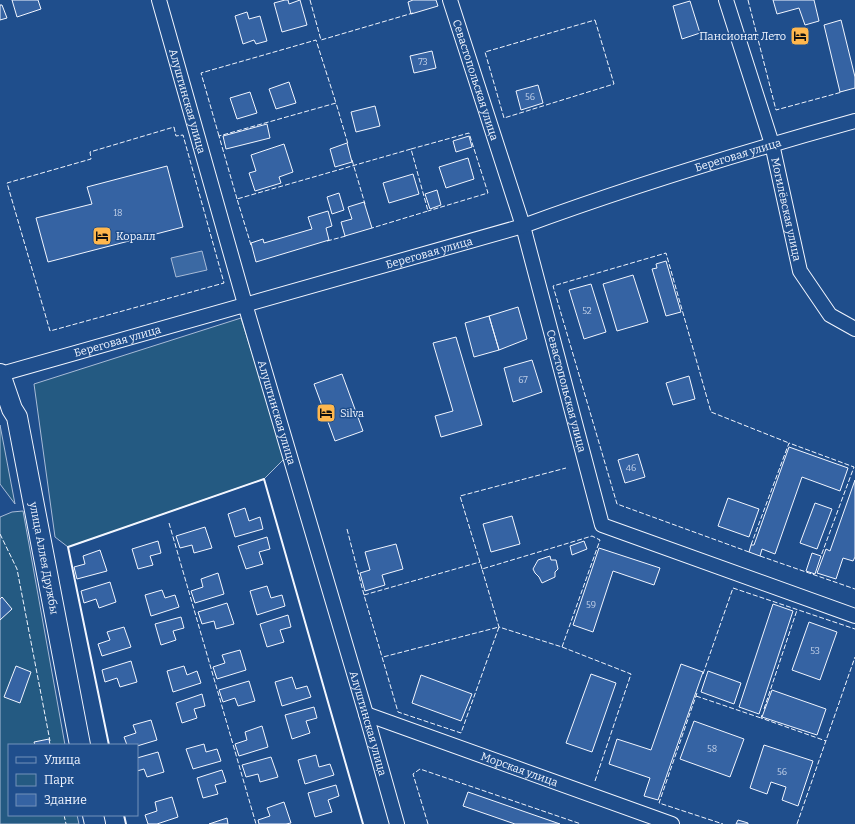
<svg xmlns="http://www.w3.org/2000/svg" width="855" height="824" viewBox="0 0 855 824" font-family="Bitter,serif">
<rect width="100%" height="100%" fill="#1f4e8c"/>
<path fill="#245a82" stroke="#a8bbd7" d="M241,318L285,458L264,479L68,547L55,537L34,384Z
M0,425L15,504L0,484Z
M23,511L65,745H9V815H77L79,824H0V517L12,512Z"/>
<path fill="#3b69a3" stroke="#a8bbd7" d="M202,251L207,270L176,277L171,258Z"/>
<path fill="#3563a3" stroke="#f2f6ff" d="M12,0H38L41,9L17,17Z
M285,0H288L289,4L300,0L307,25L282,32L274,3Z
M413,0H436L438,6L411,14L408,2Z
M773,0H814L819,21L805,25L799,8L777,14Z
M690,1L700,33L682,39L673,6Z
M0,5H2L7,18L0,20Z
M247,12L249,19L260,16L267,41L256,44L254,40L243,44L235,16Z
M841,20L855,77V88L840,92L824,25Z
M432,51L436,68L414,73L410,56Z
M289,82L296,103L276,109L269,89Z
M538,85L543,103L521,110L516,91Z
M250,92L257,113L237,119L230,98Z
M375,106L380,126L356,132L351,112Z
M267,124L270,138L226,149L223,136Z
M469,136L472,147L456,152L453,141Z
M347,143L352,162L335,167L330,149Z
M284,144L293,172L279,177L281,183L255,191L249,173L256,171L251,155Z
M468,158L474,179L446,188L439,167Z
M167,166L183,227L48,262L36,218L92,204L87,187Z
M413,174L419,194L389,203L383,183Z
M437,190L441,205L430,209L425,194Z
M339,193L344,210L332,214L327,197Z
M364,202L372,228L345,236L341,222L352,219L348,207Z
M328,211L332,226L326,228L329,240L256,262L251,243L263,239L264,243L312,229L308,217Z
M666,261L681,312L666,316L652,269L657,268L656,264Z
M633,275L648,322L617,331L603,284Z
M591,284L606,332L584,339L569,290Z
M518,307L527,339L499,350L489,316Z
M489,316L499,350L474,357L465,323Z
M456,337L482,425L441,437L435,416L453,411L433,343Z
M532,360L542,392L513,402L504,368Z
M342,374L363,431L335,441L314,384Z
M689,376L695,399L673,405L666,383Z
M789,447L848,468L840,491L802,477L775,554L762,549L760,556L749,552L751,545H754Z
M638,454L645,477L625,483L618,460Z
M855,480V557L853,561L843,558L836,579L817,573L826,549L830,551Z
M728,498L759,509L749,537L718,526Z
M815,503L832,509L817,549L800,543Z
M245,508L249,521L260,517L263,529L235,537L228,514Z
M512,516L520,544L491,552L483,524Z
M205,527L212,548L194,553L192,545L180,548L176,536Z
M267,537L270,549L259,552L263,564L246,569L238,546Z
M158,541L161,553L150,556L153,565L138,569L132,549Z
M584,541L587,549L572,555L570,546Z
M396,544L403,569L382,575L385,585L365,591L360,573L370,570L365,552Z
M599,548L660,568L654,585L613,571L593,632L573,625Z
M100,550L107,571L77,579L74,567L85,564L83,556Z
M812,553L821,556L815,574L806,571Z
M550,556L551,560H556L558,569L555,572V577L542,583L539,577L535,573L533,569L538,560Z
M218,573L224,594L195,603L191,591L203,587L201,579Z
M110,582L116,602L99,608L96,599L84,603L81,591Z
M267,586L271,598L282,595L285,606L257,615L250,591Z
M162,590L165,598L175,595L179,607L151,616L145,595Z
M2,597L12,609L0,620V599Z
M227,603L234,624L216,629L214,621L202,624L198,612Z
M773,604L793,611L759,714L739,707Z
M288,615L291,627L280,630L284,642L267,647L260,624Z
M181,617L184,628L173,631L176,640L161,645L155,624Z
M809,622L837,632L820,680L792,670Z
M124,627L131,647L102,656L98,644L110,640L107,632Z
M240,650L246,670L217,679L213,667L225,663L222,655Z
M131,661L137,682L120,687L117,678L105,682L102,670Z
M681,664L703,672L658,800L644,796L650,778L609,764L617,739L651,750Z
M16,666L31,672L20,703L4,697Z
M184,666L187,675L197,671L201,683L173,692L167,671Z
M708,671L741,683L734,704L701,692Z
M591,674L616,683L592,752L566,743Z
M421,675L472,694L461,721L412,703Z
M292,677L296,689L307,686L311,697L282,706L275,682Z
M249,681L255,701L238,706L235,698L223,702L219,690Z
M772,690L826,709L817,735L762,717Z
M202,694L205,706L194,709L197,718L182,723L176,703Z
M314,707L317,718L306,721L310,733L292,739L285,715Z
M151,720L157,740L137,746V745H127L124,737L136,733L133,725Z
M694,721L744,739L730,777L680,759Z
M262,726L268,747L239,756L235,744L247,740L245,732Z
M49,739L50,745H35L34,742Z
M204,744L206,752L217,749L221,761L193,769L186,749Z
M764,745L813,761L798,806L782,800L786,787L771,782L767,794L750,788Z
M158,752L164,772L147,777L144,769L137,771V758Z
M316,755L319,767L330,764L334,775L305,784L298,760Z
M271,757L278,777L260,782L258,774L246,777L242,765Z
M222,770L226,782L215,785L218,794L203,798L197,778Z
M336,785L339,796L328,800L332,812L315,817L308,793Z
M468,792L560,824H515L463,806Z
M172,797L178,817L157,824H148L145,815L157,811L155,802Z
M284,802L291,823L286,824H259L258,820L270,816L267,808Z
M227,818L228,824H209Z
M738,820L748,823V824H736Z"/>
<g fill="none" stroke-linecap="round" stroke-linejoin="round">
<g stroke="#f2f6ff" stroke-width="16">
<g id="street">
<path id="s1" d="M159,0L245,304L366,714L397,824"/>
<path id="s2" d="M450,0L523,226L602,525L855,616"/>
<path id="s3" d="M726,0L772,144L800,271L830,315L855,329"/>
<path id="s4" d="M1,374L523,226C632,186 743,152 855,121"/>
<path id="s5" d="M366,714L672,824"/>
</g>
</g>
<g stroke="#f2f6ff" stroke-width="22">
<g id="secondary">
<path id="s6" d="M0,374L12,409L17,417L80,745"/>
<path d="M93,815L95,824"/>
</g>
</g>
<use href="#street" stroke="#1f4e8c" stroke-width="14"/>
<use href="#secondary" stroke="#1f4e8c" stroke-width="20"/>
<path stroke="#f2f6ff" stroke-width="1" stroke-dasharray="5 2" stroke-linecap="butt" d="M310,0L321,40L413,13
M748,0L776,110L842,92
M595,20L614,84L504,118L485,52Z
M174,127L176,136L183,135L224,283L50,331L7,183L91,159L90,152Z
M219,136L201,73L316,40L336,103
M411,149L469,133L488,193L428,211
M352,160L365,204
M237,199L219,136L336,103L348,144
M327,241L346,236
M251,245L237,199L411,149L428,211L372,228
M169,523L256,824
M347,529L364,595L398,712L461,733L499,627L383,657
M0,534L17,569L50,741
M751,545L789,443L854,467L821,556
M749,552L617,504L553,286L666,253L711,412L789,443
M760,556L855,589
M482,569L460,496L566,468
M364,595L480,562
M562,647L600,540L592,536L482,569L499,627L562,647L631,674L595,781
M703,674L733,588L855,629
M697,693L659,803L723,824
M696,696L761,718
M764,709L797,610
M762,715L761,718L826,741
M64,815L66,824
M428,824L413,774L420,769L581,824
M797,824L855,657"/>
<path stroke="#f2f6ff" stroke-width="2" d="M109,745L68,547L264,479L363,824
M124,815L126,824"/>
</g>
<defs>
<g id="hotel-square" transform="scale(1)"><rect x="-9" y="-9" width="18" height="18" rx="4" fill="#ffb74d" stroke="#1f4e8c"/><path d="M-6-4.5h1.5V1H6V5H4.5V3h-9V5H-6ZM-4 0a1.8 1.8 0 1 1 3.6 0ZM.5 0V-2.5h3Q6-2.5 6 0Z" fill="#111"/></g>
</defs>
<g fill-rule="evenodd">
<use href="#hotel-square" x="800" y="36"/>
<use href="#hotel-square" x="102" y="236"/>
<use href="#hotel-square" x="326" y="413"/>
</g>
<g text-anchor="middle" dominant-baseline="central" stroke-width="3" stroke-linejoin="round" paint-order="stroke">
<g font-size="9" fill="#c3d1e8">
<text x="423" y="62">73</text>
<text x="530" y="97">56</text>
<text x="118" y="213">18</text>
<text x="587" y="311">52</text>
<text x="523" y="380">67</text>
<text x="631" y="468">46</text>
<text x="591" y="605">59</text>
<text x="815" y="651">53</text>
<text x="712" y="749">58</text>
<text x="782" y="772">56</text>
</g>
<g font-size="11" fill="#f2f6ff" stroke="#1f4e8c" text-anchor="start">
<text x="786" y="36" text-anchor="end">Пансионат Лето</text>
<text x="116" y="236">Коралл</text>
<text x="340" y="413">Silva</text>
</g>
<g font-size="11" fill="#f2f6ff" stroke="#1f4e8c">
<text stroke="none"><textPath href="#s2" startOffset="84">Севастопольская улица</textPath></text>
<text stroke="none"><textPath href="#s1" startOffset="105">Алуштинская улица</textPath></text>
<text stroke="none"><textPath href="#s4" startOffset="769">Береговая улица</textPath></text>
<text stroke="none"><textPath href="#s3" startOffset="218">Могилёвская улица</textPath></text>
<text stroke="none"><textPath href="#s4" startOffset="445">Береговая улица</textPath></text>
<text stroke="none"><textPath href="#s4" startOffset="121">Береговая улица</textPath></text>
<text stroke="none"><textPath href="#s2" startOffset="408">Севастопольская улица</textPath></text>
<text stroke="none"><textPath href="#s1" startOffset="429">Алуштинская улица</textPath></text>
<text stroke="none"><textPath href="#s6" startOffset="190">улица Аллея Дружбы</textPath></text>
<text stroke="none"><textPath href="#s1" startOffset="753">Алуштинская улица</textPath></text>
<text stroke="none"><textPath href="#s5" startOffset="163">Морская улица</textPath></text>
</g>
</g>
<rect x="8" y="744" width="130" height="72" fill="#1f4e8c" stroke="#7391ba"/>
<rect x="16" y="757" width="20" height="6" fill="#1f4e8c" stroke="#7391ba"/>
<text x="44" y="764" font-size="12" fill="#f2f6ff">Улица</text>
<rect x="16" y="774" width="20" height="12" fill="#245a82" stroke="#7391ba"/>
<text x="44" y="784" font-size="12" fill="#f2f6ff">Парк</text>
<rect x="16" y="794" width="20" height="12" fill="#3563a3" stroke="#7391ba"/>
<text x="44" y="804" font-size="12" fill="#f2f6ff">Здание</text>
</svg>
